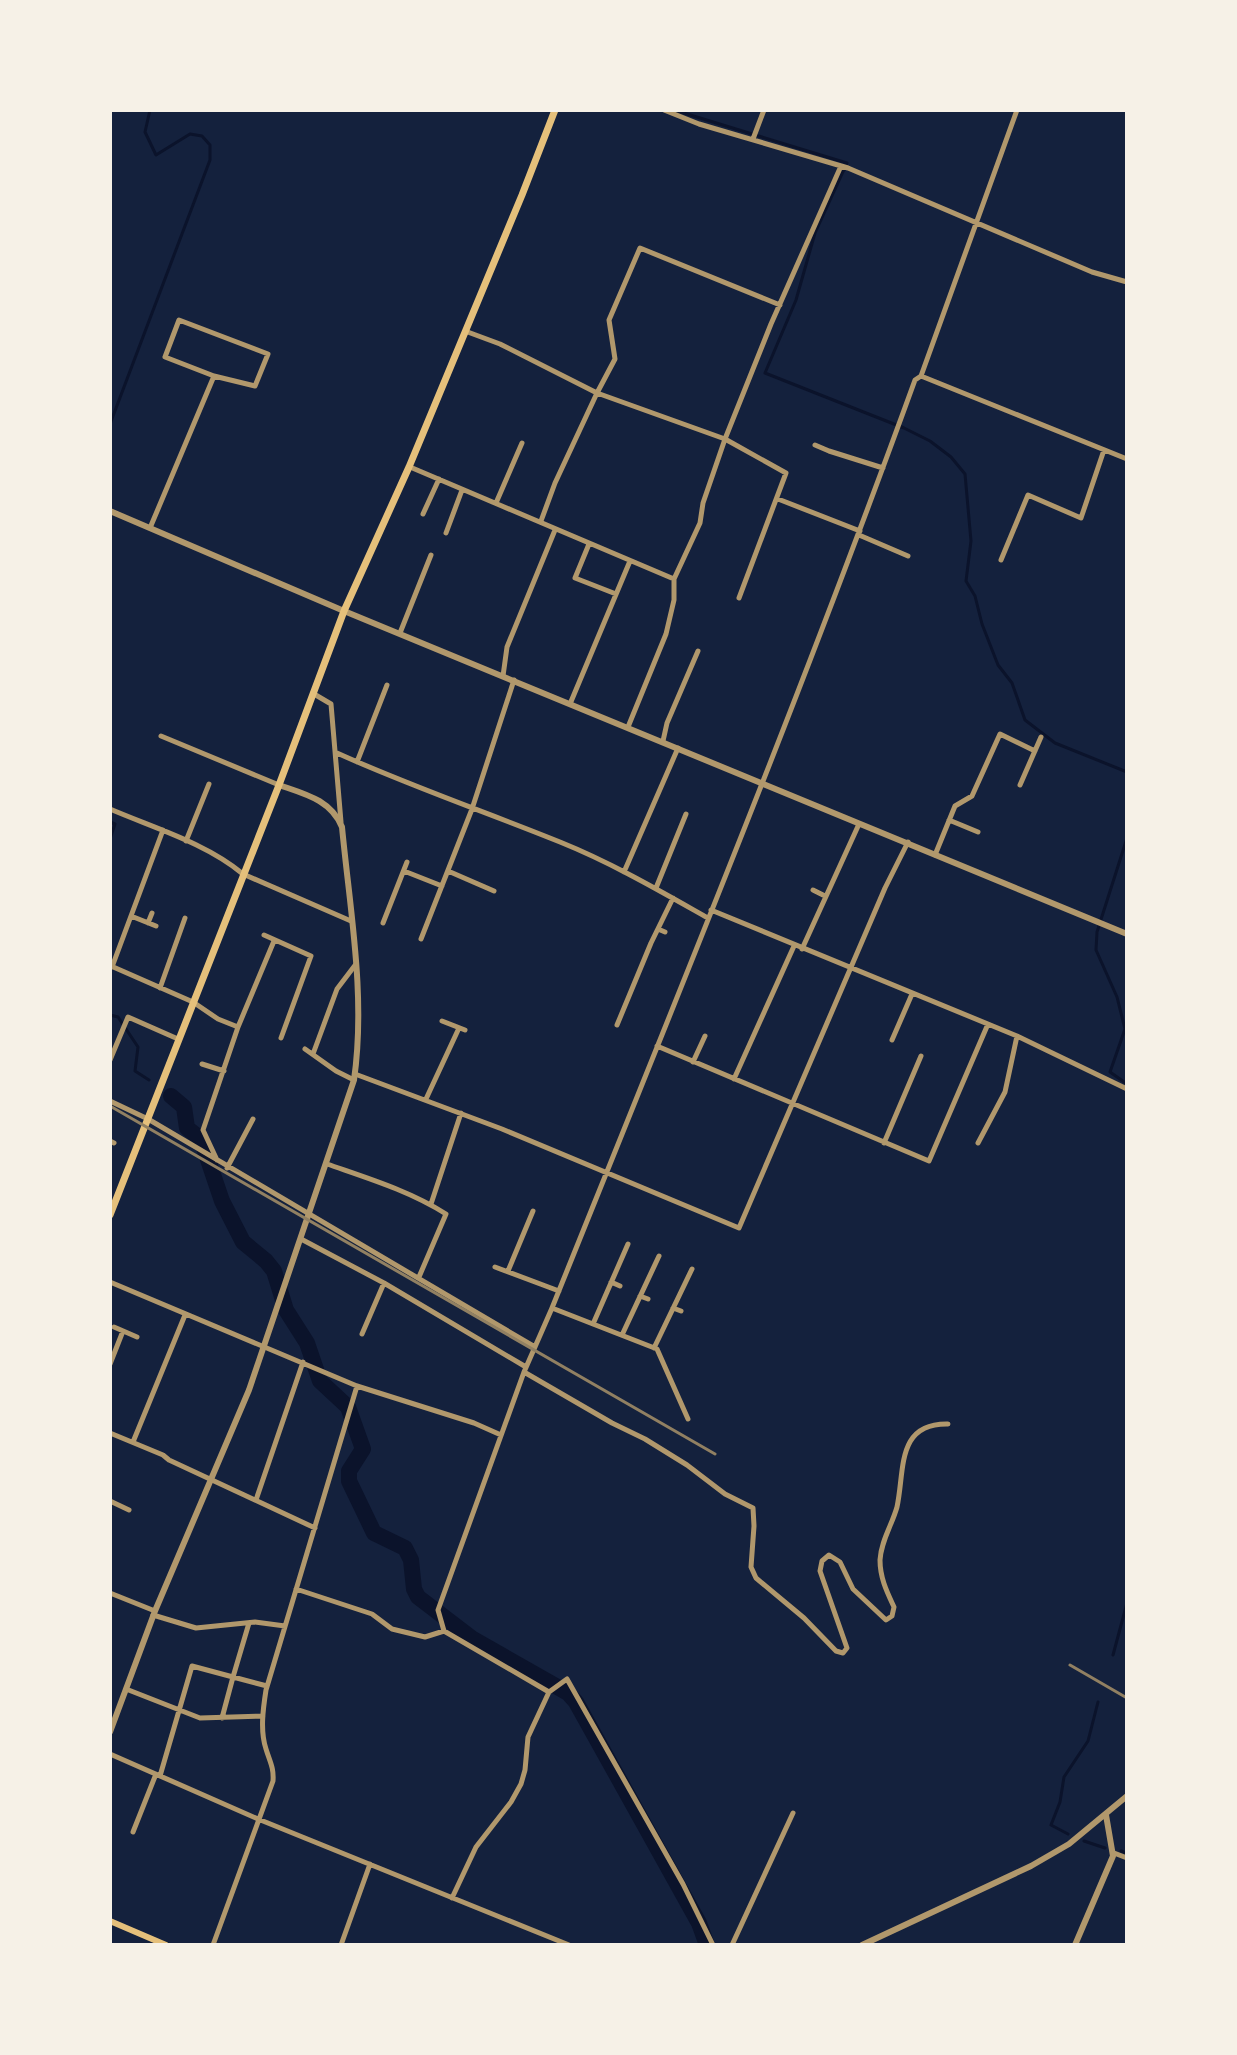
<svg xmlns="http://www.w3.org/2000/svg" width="1237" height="2055" viewBox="0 0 1237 2055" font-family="'Archivo Narrow',sans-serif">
<rect width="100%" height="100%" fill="#14213d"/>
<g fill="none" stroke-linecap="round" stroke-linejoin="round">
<path stroke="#0b132b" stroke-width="3" d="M674,110L847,163L815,233L796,300L765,373L904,428L930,441L951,457L965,474L971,541L966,581L975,596L982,624L998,665L1012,683L1025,720L1055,743L1127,772
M110,424L210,160V145L202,136L190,134L156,155L145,132L150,110
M110,822L115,824L110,839
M1127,838L1097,932L1096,950L1117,997L1125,1029L1110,1072L1127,1084
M110,1015L118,1017L138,1047L135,1071L149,1080
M1113,1655L1127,1603
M1068,1834L1051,1825L1060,1802L1064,1777L1088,1741L1098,1702
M1084,1841L1105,1848
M1121,1851L1127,1853"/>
<path stroke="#0b132b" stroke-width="16" d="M171,1096L184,1107L187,1128L201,1139L222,1201L243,1242L266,1261L274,1271L286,1310L307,1343L320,1381L348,1407L363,1449L349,1471V1481L374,1533L405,1548L411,1560L414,1589L418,1597L473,1639L568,1693L576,1702L699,1923L707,1945"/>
<path stroke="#b1986c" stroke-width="5" d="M664,110L699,124L848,168L1092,272L1127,282
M753,139L764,110
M179,320L268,354L255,386L214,376L165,357Z
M465,331L500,344L597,393L725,439L786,473L739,598
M921,376L1127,459
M815,445L829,451L883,468
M410,467L674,579
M778,499L860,531
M496,503L522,443
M423,514L439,479
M541,521L555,483L597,393L615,359L609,320L640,248L780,305
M150,528L214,376
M446,533L462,490
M859,535L908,556
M589,544L575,578L616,594
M1001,560L1028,495L1081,518L1104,450
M400,633L431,555
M503,676L507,647L555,530
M314,694L331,704L341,822
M570,704L630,561
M628,727L666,634L674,600V579L700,523L703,503L725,439L771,324L841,166
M161,736L279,785
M663,741L667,723L698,651
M337,753C410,786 486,812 560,842C612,863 660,891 708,918
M357,762L387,685
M1020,785L1041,737
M110,809C154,828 206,843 243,874L351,921
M949,820L978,832
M186,841L209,784
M935,855L955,806L972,796L1000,734L1035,751
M404,871L442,886
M448,871L494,891
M624,872L678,748
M656,888L686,814
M813,890L825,896
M711,910L1017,1036L1127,1089
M131,916L156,926
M148,923L152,913
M383,923L407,862
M658,929L665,932
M264,935L311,956L281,1038
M421,939L472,809L514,680
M802,949L859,824
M111,966L193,1002L218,1019L238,1027
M112,967L163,830
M160,988L185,918
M442,1021L465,1030
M617,1025L651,943L673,898
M892,1040L912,994
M657,1046L929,1161L988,1024
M305,1049L336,1071L354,1080
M313,1054L337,989L356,964
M110,1060L128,1017L178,1039
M693,1062L705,1036
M202,1064L224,1071
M355,1074L502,1129L739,1228L885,888L908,842
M734,1079L794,946
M426,1099L459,1028
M110,1101L148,1119L535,1347
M110,1141L114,1143
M884,1143L921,1056
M978,1143L1005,1092L1017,1036
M217,1160L203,1130L238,1027L274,941
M327,1164C367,1178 410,1191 446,1214L419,1277
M227,1168L253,1119
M431,1204L461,1113
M301,1239L384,1283L526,1367
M495,1267L559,1291
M508,1271L533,1211
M110,1282L357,1386L474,1423L501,1435
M611,1282L620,1286
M640,1296L648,1299
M552,1308L657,1349L688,1419
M673,1308L681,1311
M593,1324L628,1244
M114,1327L137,1337
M362,1334L384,1283
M622,1335L659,1256
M654,1348L692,1269
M110,1364L123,1331
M524,1372L612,1423L645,1439L687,1465L725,1494L753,1508L754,1526L751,1567L756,1578L804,1618L836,1651L843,1653L847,1648L820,1571L822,1561L829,1555L840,1562L853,1589L886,1620L892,1616L894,1607C887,1592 880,1578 880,1560C881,1541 892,1525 897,1507C905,1470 896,1423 948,1424
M110,1433L163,1455L169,1460L315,1528
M133,1442L185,1315
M256,1500L303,1362
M110,1501L129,1510
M296,1589L372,1614L392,1629L425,1637L444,1631
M110,1593L155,1611
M153,1615L196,1628L255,1622L285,1626
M126,1689L200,1718L263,1716
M549,1692L444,1631L438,1610L524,1372L552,1308C676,1000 802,692 915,380L921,376L1017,110
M222,1718L233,1677L267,1686
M110,1754L258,1819L569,1945
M160,1776L192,1666L233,1677L249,1623
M133,1832L156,1774
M1114,1853L1127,1858
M452,1898L476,1847L511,1802L521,1784L525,1770L528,1737L549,1692L567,1679L683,1884L713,1945
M213,1945L273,1781C274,1768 270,1762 266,1749C260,1731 263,1709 266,1690L357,1386
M341,1945L370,1864
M732,1945L793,1813"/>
<path stroke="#b1986c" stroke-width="6" d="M110,511L344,611L1127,934
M110,1732L155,1611L249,1390L354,1080C366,996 350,911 342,827C331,800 305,794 279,785
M862,1945L1031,1866L1069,1844L1127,1796
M1075,1945L1113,1856L1106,1815"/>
<path stroke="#e5c07b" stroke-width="6" d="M110,1921L166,1945"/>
<path stroke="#e5c07b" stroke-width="7" d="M110,1215L279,785L344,611L409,467L522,195L555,110"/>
<path stroke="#918062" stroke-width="3" d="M110,1106L715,1454
M1070,1665L1127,1698"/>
</g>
<rect width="1237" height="2055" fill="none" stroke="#f6f1e7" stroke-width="224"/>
</svg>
